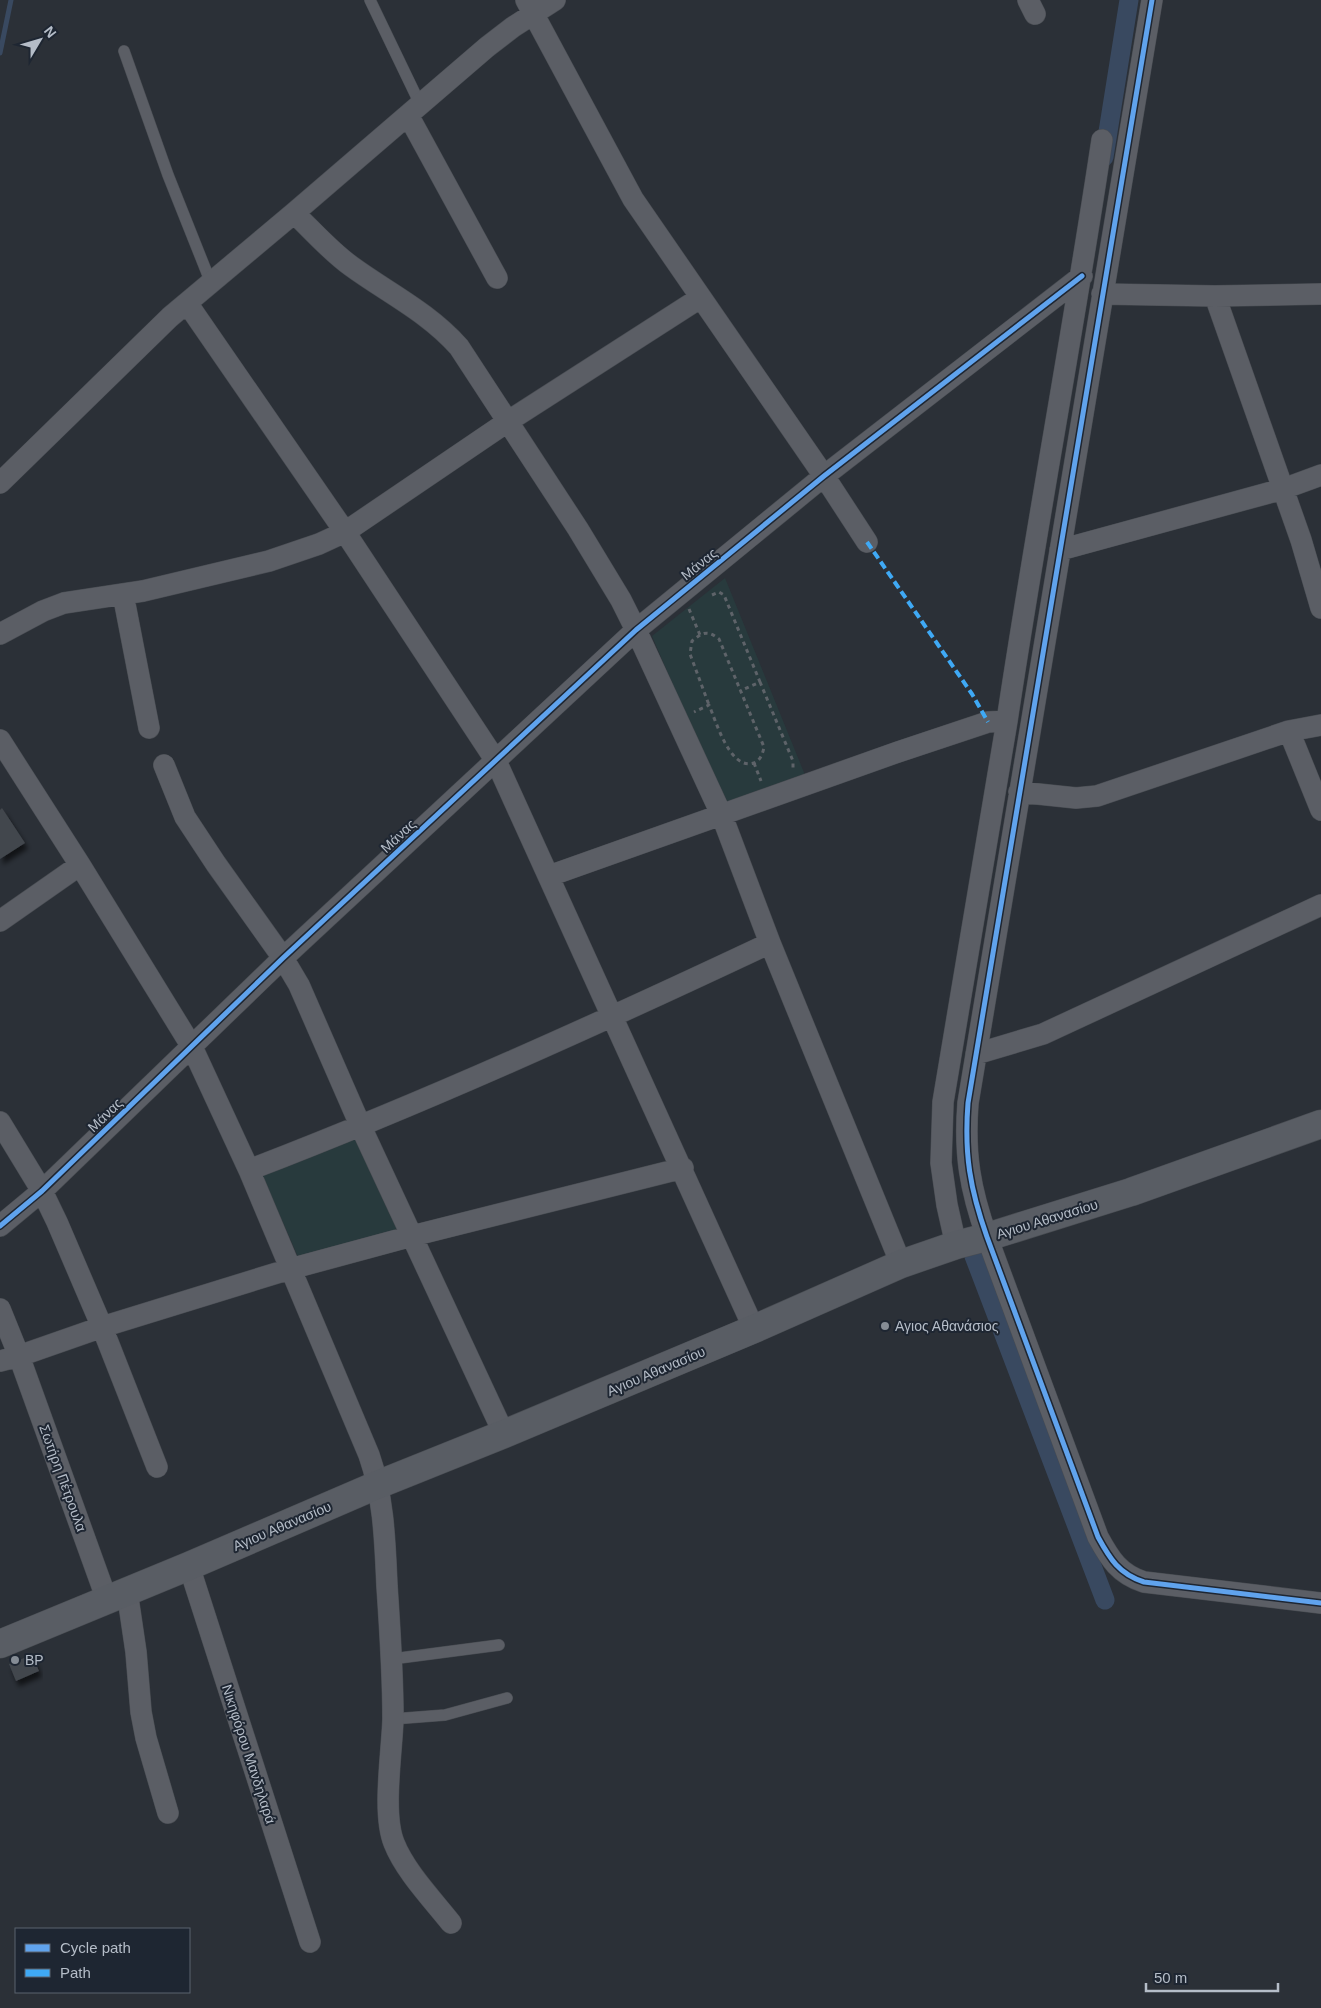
<svg xmlns="http://www.w3.org/2000/svg" width="1321" height="2008" viewBox="0 0 1321 2008" font-family="Helvetica,sans-serif">
<defs>
<filter id="shadow"><feDropShadow dx="3" dy="5.5" stdDeviation="2.5" flood-color="#0009"/></filter>
</defs>
<rect width="100%" height="100%" fill="#2b3037"/>
<path fill="#283a3d" d="M725,578L805,775L724,804L652,636Z
M355,1130L402,1232L299,1259L260,1170Z"/>
<g fill="none" stroke-linecap="round" stroke-linejoin="round">
<path stroke="#394960" stroke-width="5" d="M0,53L11,0"/>
<path stroke="#394960" stroke-width="19" d="M1104,157L1129,0
M974,1256L1105,1600"/>
</g>
<path fill="#42474d" filter="url(#shadow)" d="M2,808L25,843L0,859V810Z
M32,1655L39,1671L16,1681L9,1664Z"/>
<g fill="none" stroke-linecap="round" stroke-linejoin="round">
<g stroke="#484c52" stroke-width="12">
<path id="lane" d="M370,0L420,104
M124,51L168,175L211,283
M392,1659L499,1645
M393,1719L445,1715L507,1698"/>
</g>
<g stroke="#484c52" stroke-width="22">
<path id="street" d="M526,0L633,199L824,476L867,542
M1028,0L1035,14
M1152,0L968,1103C964,1154 970,1189 987,1237L1098,1537C1110,1559 1119,1574 1144,1582L1321,1603
M408,115L497,278
M294,213C313,231 330,251 351,266C388,293 428,312 459,347L578,529L621,600L636,630L722,816L770,943L901,1264
M1102,294L1215,296
M1321,294L1215,296L1301,540L1321,608
M187,303L345,532L496,761L754,1329
M0,483L170,317L294,213L487,47L513,27L555,0
M1060,550L1283,489L1321,475
M123,594L149,728
M0,634L43,611L64,603L143,591L269,561L319,544L345,532L507,422L700,298
M1007,721C1036,527 1073,334 1102,140
M1289,731L1321,810
M0,740L80,865L192,1047L249,1170L369,1455C384,1498 385,1542 387,1586C390,1630 393,1675 393,1719C392,1752 382,1814 394,1843C405,1871 432,1899 451,1923
M164,765L185,817L216,864L283,958L299,985L361,1127L504,1434
M1019,792L1076,798L1097,796L1289,731L1321,725
M549,876L898,752L988,722L1007,721L943,1102L941,1163L947,1205L956,1245
M0,921L80,865
M976,1054L1043,1034L1321,905
M0,1122L42,1191L57,1222L102,1327L157,1467
M249,1170C426,1102 598,1024 770,943
M0,1226L42,1191L283,958L636,630L824,476L1082,276
M0,1309L19,1356L107,1600
M0,1361L19,1356L102,1327L290,1269L412,1236L683,1168
M189,1566L310,1942
M127,1591L136,1652L141,1712L146,1738L168,1813"/>
</g>
<g stroke="#484c52" stroke-width="29">
<path id="secondary" d="M0,1644L189,1566L377,1485L504,1434L754,1329L901,1264L956,1245L987,1237L1131,1192L1321,1124"/>
</g>
<path stroke="#5e6369" stroke-width="3" stroke-dasharray="4 4" stroke-linecap="butt" d="M712,595L719,592L724,595L760,682L740,691
M689,609L700,635C708,631 712,634 719,639L764,747C763,753 760,761 754,763C730,771 716,721 709,705L694,712
M700,635L692,641L690,654L709,705
M760,682L793,761V769
M754,763L761,781"/>
<use href="#lane" stroke="#5b5e65" stroke-width="11"/>
<use href="#street" stroke="#5b5e65" stroke-width="21"/>
<use href="#secondary" stroke="#595d64" stroke-width="28"/>
<path stroke="#3fa9f5" stroke-width="4" stroke-dasharray="8 4" stroke-linecap="butt" d="M867,542L972,694L988,722"/>
<g stroke="#1e2632" stroke-width="8">
<path id="cycleway" d="M1152,0L968,1103C964,1154 970,1189 987,1237L1098,1537C1110,1559 1119,1574 1144,1582L1321,1603
M0,1226L42,1191L283,958L636,630L824,476L1082,276"/>
</g>
<use href="#cycleway" stroke="#60a3ed" stroke-width="5"/>
</g>
<g fill="#858c95" stroke="#1e2632" stroke-width="2">
<circle cx="885" cy="1326" r="5"/>
<circle cx="15" cy="1660" r="5"/>
</g>
<g text-anchor="middle" dominant-baseline="central" stroke-width="4" stroke-linejoin="round" paint-order="stroke">
<g font-size="14" fill="#b5bdc8" stroke="#1e2632">
<text transform="translate(699 564) rotate(-39)">Μάνας</text>
<text transform="translate(398 836) rotate(-43)">Μάνας</text>
<text transform="translate(105 1115) rotate(-44)">Μάνας</text>
<text transform="translate(1047 1219) rotate(-17)">Αγιου Αθανασίου</text>
<text transform="translate(656 1371) rotate(-23)">Αγιου Αθανασίου</text>
<text transform="translate(63 1478) rotate(70)">Σωτήρη Πέτρουλα</text>
<text transform="translate(282 1526) rotate(-23)">Αγιου Αθανασίου</text>
<text transform="translate(249 1754) rotate(72)">Νικηφόρου Μανδηλαρά</text>
</g>
<g font-size="14" fill="#b5bdc8" stroke="#1e2632" text-anchor="start">
<text x="895" y="1326">Αγιος Αθανάσιος</text>
<text x="25" y="1660">BP</text>
</g>
</g>
<rect x="15" y="1928" width="175" height="65" fill="#1e2632" stroke="#5a626e"/>
<rect x="25" y="1944" width="25" height="8" fill="#60a3ed" stroke="#5a626e"/>
<text x="60" y="1953" font-size="15" fill="#b5bdc8">Cycle path</text>
<rect x="25" y="1969" width="25" height="8" fill="#3fa9f5" stroke="#5a626e"/>
<text x="60" y="1978" font-size="15" fill="#b5bdc8">Path</text>
<g transform="translate(40 40) rotate(52)" stroke="#1e2632" stroke-width="4" paint-order="stroke">
<path d="M0-4L9 19L0 12L-9 19Z" fill="#b5bdc8"/>
<text y="-8" font-size="14" font-weight="bold" text-anchor="middle" fill="#b5bdc8">N</text>
</g>
<path d="M1146 1983v8h132v-8" fill="none" stroke="#b5bdc8" stroke-width="2.5"/>
<text x="1154" y="1983" font-size="15" fill="#b5bdc8" stroke="#1e2632" stroke-width="4" paint-order="stroke">50 m</text>
</svg>
